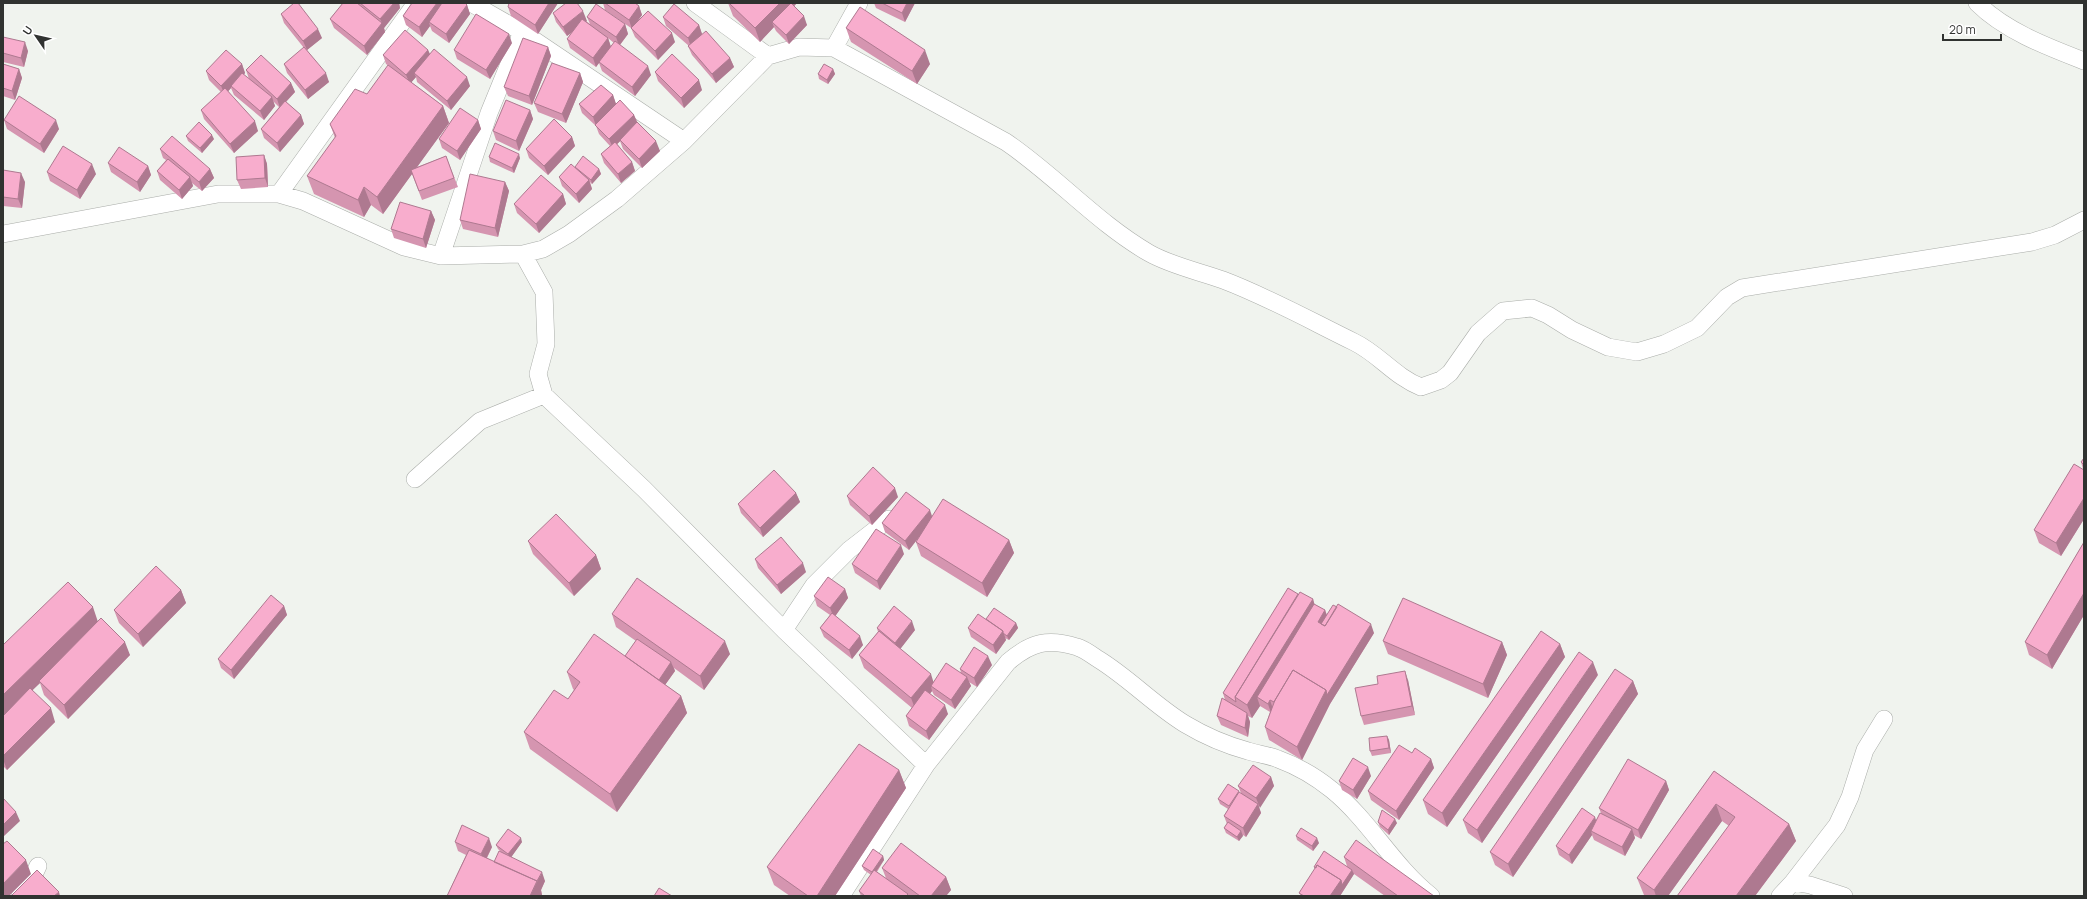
<svg xmlns="http://www.w3.org/2000/svg" width="2087" height="899" viewBox="0 0 2087 899" font-family="Manrope,sans-serif">
<rect width="100%" height="100%" fill="#f0f3ee"/>
<g fill="none" stroke-linecap="round" stroke-linejoin="round">
<g stroke="#aaada9" stroke-width="18">
<path id="street" d="M471,3L522,32L684,141
M695,3L768,56
M1977,3C2005,31 2048,47 2084,61
M834,48L859,3
M279,194L416,3
M3,234L218,194H279L303,201L404,247L441,256L523,254L543,249L569,234L617,199L684,141L768,56L799,47L834,48L1006,142C1056,176 1097,223 1149,253C1172,266 1198,271 1223,280C1268,297 1311,321 1354,342C1379,354 1395,377 1421,387L1441,380L1450,373L1478,333L1503,311L1532,308L1548,315L1572,330L1608,347L1637,352L1664,344L1697,328L1727,297L1742,288L2032,242L2055,235L2084,220
M523,254L544,292L546,344L538,374L544,395L644,489L784,630L926,765
M441,256L489,113L522,32
M415,479L480,421L544,395
M784,630L814,585L849,550L889,519
M1793,882L1837,825L1850,797L1865,750L1884,719
M20,896L27,889L38,866
M841,896L926,765L1008,662C1031,642 1048,638 1077,647C1084,649 1092,655 1098,659C1129,678 1154,705 1185,724C1205,736 1226,745 1248,751C1258,754 1268,755 1278,759C1297,766 1316,777 1332,790C1370,821 1393,866 1431,896
M1780,896L1793,882L1810,885L1844,896"/>
</g>
<use href="#street" stroke="#fff" stroke-width="17"/>
</g>
<path fill="#d595b0" fill-rule="evenodd" d="M343,3H399L400,8L384,28L385,32L367,55L334,28L330,19Z
M412,3H441V5H467L470,14L449,43L432,31L430,26L422,37L406,25L403,16Z
M558,3L538,34L511,16L508,7Z
M603,3H635L639,6L642,15L636,23L675,42L658,60L635,37L631,28L605,10Z
M728,3H797L794,6L807,25L789,44L776,31L774,27L760,42L733,16Z
M874,3H915L905,22L876,8Z
M553,13L587,21H586L590,24L587,17L625,24L628,34L620,45L651,75L635,96L602,71L599,63L596,67L570,48L567,39L573,32L567,36L556,22ZM608,38L614,43L611,47Z
M281,14L322,38L307,50L329,82L308,99L287,73L284,64L304,48L284,23Z
M663,17L699,25L702,34L730,58L734,67L716,83L692,55L688,46H689L666,26Z
M846,28L930,64L917,84L851,42Z
M3,37L28,51L24,67L3,62Z
M512,43L490,79L457,59L454,50Z
M548,47L551,56L532,105L508,96L504,87Z
M428,50L430,54L470,86L451,110L417,82L416,77L411,82L443,106L449,123L417,167L446,156L458,187L422,200L412,174L383,214L371,205L364,217L314,194L307,176L335,138L330,124L367,94L389,66L386,64L383,55Z
M3,64L19,69L22,78L15,100L3,96Z
M242,64L245,73L244,75L249,79L246,70L291,83L295,92L286,102L301,115L304,124L280,152L264,138L261,129L279,107L273,101L275,106L264,120L234,95L231,88L228,91L258,131L234,153L204,119L201,110L221,92L209,80L206,71Z
M833,69L835,74L828,84L819,79L818,74Z
M655,72L702,90L684,108L658,81Z
M580,73L583,82L566,123L538,112L534,103Z
M613,95L616,104L634,115L637,122L660,151L642,168L623,149L620,141L617,144L632,162L635,171L621,183L604,163L601,154L610,146L599,134L596,126L582,113L579,104Z
M530,110L533,119L519,151L496,140L493,131Z
M4,120L59,129L44,153L7,129Z
M478,120L481,129L460,160L442,148L439,139Z
M186,136L214,139L202,153L188,141Z
M572,137L575,146L548,175L529,158L526,149Z
M160,149L210,169L214,178L202,191L192,183L193,186L182,199L160,180L157,171L166,160L163,158Z
M264,155L267,164L268,187L241,189L237,180Z
M489,157L520,158L514,173L490,162Z
M108,163L148,166L151,175L140,192L111,172Z
M575,167L599,169L601,174L592,184L590,182L592,189L579,203L562,186L559,177Z
M3,170L25,182L22,208L3,206Z
M47,172L96,174L80,199L50,181Z
M505,182L509,191L498,237L463,229L460,220Z
M563,194L566,204L539,233L517,213L514,204Z
M431,211L435,220L426,248L394,238L391,229Z
M2084,458V519L2061,556L2039,543L2034,530L2083,469L2081,462Z
M796,493L800,502L763,537L741,513L738,504Z
M847,496L898,497L872,525L850,505Z
M932,517L1009,540L1014,553L987,597L921,556L916,542L923,532L909,550L885,532L882,523Z
M528,541L596,555L601,569L574,596L533,554Z
M2084,542V615L2052,669L2029,655L2025,642Z
M904,554L880,590L855,573L852,564Z
M755,559L806,572L781,594L758,568Z
M845,589L848,598L835,616L863,645L852,659L824,637L820,628L830,615L817,606L814,596Z
M181,590L186,603L143,647L119,623L114,610Z
M1298,594L1313,599L1314,604L1325,610L1327,615L1374,633L1330,704L1302,760L1269,740L1265,727L1270,712L1260,706L1252,718L1248,716L1250,722L1248,737L1221,725L1217,716L1225,700L1223,693Z
M284,606L287,615L234,679L221,668L218,659Z
M612,614L730,654L704,690L674,668L675,671L665,685L681,696L687,713L617,812L530,749L524,732L568,699L574,690L573,689L567,672L625,656L636,641L616,627Z
M986,619L1016,623L1018,628L1009,640L1005,638L1006,640L996,654L971,637L968,628Z
M98,621L130,655L68,719L44,695L40,683L32,690L55,722L7,770L3,766V645Z
M877,628L915,630L900,649L933,682L961,673L960,669L992,665L977,687L969,682L971,686L955,709L934,695L932,691L930,694L948,714L929,740L909,726L906,716L912,708L864,668L859,655L878,632Z
M1383,641L1502,642L1507,655L1488,698L1388,654Z
M1560,644L1565,657L1447,827L1428,814L1423,800Z
M1598,675L1482,843L1468,833L1463,820Z
M1408,680L1415,715L1364,725L1361,716L1378,684Z
M1633,681L1638,694L1513,877L1495,865L1490,852Z
M1387,736L1389,740L1391,753L1372,756L1370,751Z
M1412,753L1431,759L1434,768L1399,820L1371,800L1368,791Z
M899,770L906,788L835,896H790L774,885L767,867Z
M1714,771L1789,824L1796,841L1755,896H1677L1729,826L1722,821L1668,896H1645L1644,895L1637,878Z
M1371,776L1357,799L1342,790L1339,781Z
M1271,777L1274,786L1259,807L1261,813L1246,837L1243,835L1239,841L1226,833L1224,828L1227,824L1224,816L1228,809L1220,804L1218,799L1239,793H1241L1238,786Z
M1666,781L1669,790L1641,839L1634,835L1635,838L1625,856L1594,840L1592,835L1572,864L1559,855L1556,846L1596,820L1601,813L1599,808Z
M1378,822L1397,823L1389,835L1380,827Z
M1296,836L1319,843L1313,851L1297,840Z
M455,842L492,847L487,858L494,862L502,853L498,849L496,845L522,842L511,857L545,881L541,890L542,895V896H447L466,855L458,851Z
M883,856L884,860L877,872L886,878L882,868L946,877L951,890L946,896H861L859,891L871,875L864,870L862,866Z
M1344,857L1434,896H1385L1354,874L1340,896H1301L1299,893L1315,869L1314,867L1347,866Z"/>
<path fill="#ae7990" d="M394,3H399L400,8L384,28L385,32L367,55L364,46L382,23L380,19Z
M437,3H441L443,9L429,22L430,26L422,37L419,27Z
M549,3H558L538,34L535,25Z
M780,3H797L776,25L772,22L774,27L760,42L755,28Z
M907,3H915L905,22L902,13Z
M467,5L470,14L449,43L446,34Z
M639,6L642,15L632,29L629,20Z
M583,11L587,21L567,36L563,27Z
M804,16L807,25L789,44L786,35Z
M625,24L628,34L619,46L616,37Z
M699,25L702,34L691,47L688,38Z
M318,29L322,38L307,50L303,41Z
M672,33L675,42L658,60L655,51Z
M509,34L512,43L490,79L486,70Z
M608,38L611,47L596,67L593,58Z
M25,42L28,51L24,67L21,58Z
M548,47L551,56L532,105L529,96Z
M428,50L432,59L414,73L416,77L410,84L406,75Z
M925,50L930,64L917,84L912,71Z
M730,58L734,67L716,83L712,74Z
M242,64L245,73L232,87L231,86V88L225,95L221,86Z
M648,66L651,75L635,96L632,87Z
M19,69L22,78L15,100L12,91Z
M833,69L835,74L828,84L827,80Z
M326,73L329,82L308,99L305,90Z
M580,73L583,82L566,123L562,114Z
M467,77L470,86L451,110L447,101Z
M699,80L702,90L684,108L681,98Z
M291,83L295,92L280,108L277,99Z
M613,95L616,104L595,125L596,126L593,117Z
M272,97L275,106L264,120L260,111Z
M443,106L449,123L383,214L377,197Z
M530,110L533,119L519,151L516,141Z
M301,115L304,124L280,152L277,143Z
M634,115L638,124L613,148L609,139Z
M56,120L59,129L44,153L40,144Z
M478,120L481,129L460,160L457,151Z
M255,121L258,131L234,153L230,144Z
M212,135L214,139L202,153L200,148Z
M572,137L575,146L548,175L544,166Z
M656,141L660,151L642,168L639,159Z
M519,154L520,158L514,173L512,168Z
M264,155L267,164L268,187L265,178Z
M632,162L635,171L621,183L618,174Z
M92,164L96,174L80,199L77,190Z
M148,166L151,175L140,192L137,182Z
M210,169L214,178L202,191L199,182Z
M599,169L601,174L592,184L591,180Z
M21,173L25,182L22,208L18,199Z
M190,177L193,186L182,199L179,190Z
M589,180L592,189L579,203L576,194Z
M505,182L509,191L498,237L495,228Z
M364,187L371,205L364,217L358,200Z
M563,194L566,204L539,233L536,224Z
M431,211L435,220L426,248L423,239Z
M895,488L898,497L872,525L869,516Z
M796,493L800,502L763,537L760,528Z
M2084,498V519L2061,556L2056,543Z
M930,510L933,519L909,550L905,541Z
M1009,540L1014,553L987,597L982,583Z
M901,545L904,554L880,590L877,581Z
M596,555L601,569L574,596L569,583Z
M803,563L806,572L781,594L777,585Z
M845,589L848,598L834,618L830,608Z
M181,590L186,603L143,647L138,634Z
M2084,593V615L2052,669L2047,655Z
M1313,599L1317,613L1257,697L1260,706L1252,718L1247,705Z
M284,606L287,615L234,679L231,670Z
M93,607L99,625L39,681L40,683L3,719V695Z
M1325,610L1328,619L1320,626L1318,622Z
M912,621L915,630L898,652L895,643Z
M1016,623L1018,628L1009,640L1007,636Z
M1371,624L1374,633L1330,704L1327,695Z
M1003,631L1006,640L996,654L993,645Z
M860,636L863,645L852,659L849,650Z
M725,641L730,654L704,690L700,676Z
M125,642L130,655L68,719L64,705Z
M1502,642L1507,655L1488,698L1483,684Z
M1560,644L1565,657L1447,827L1442,813Z
M988,656L992,665L977,687L974,678Z
M671,662L675,671L660,692L657,683Z
M1593,662L1598,675L1482,843L1477,830Z
M1405,671L1408,680L1415,715L1412,706Z
M931,674L935,687L931,686L932,691L916,711L911,698Z
M967,677L971,686L955,709L951,700Z
M1633,681L1638,694L1513,877L1508,864Z
M1326,690L1330,704L1302,760L1297,747Z
M681,696L687,713L617,812L610,794Z
M1270,700L1273,709L1271,713L1268,704Z
M945,705L948,714L929,740L926,731Z
M51,708L55,722L7,770L3,759V756Z
M1247,713L1250,722L1248,737L1245,728Z
M1387,736L1389,740L1391,753L1389,748Z
M1431,759L1434,768L1399,820L1396,811Z
M1368,767L1371,776L1357,799L1353,790Z
M899,770L906,788L835,896H817Z
M1271,777L1274,786L1260,808L1256,798Z
M1666,781L1669,790L1641,839L1638,830Z
M1258,804L1261,813L1246,837L1243,828Z
M1716,804L1722,821L1668,896H1656L1654,890Z
M16,812L20,821L3,837V825Z
M1595,817L1598,826L1591,831L1592,835L1572,864L1569,855Z
M1395,819L1397,823L1389,835L1388,830Z
M1789,824L1796,841L1755,896H1736Z
M1632,829L1635,838L1625,856L1622,847Z
M1241,831L1243,836L1239,841L1237,837Z
M489,838L492,847L484,863L481,854Z
M521,838L522,842L510,859L508,854Z
M1317,838L1319,843L1313,851L1312,846Z
M883,856L884,860L873,876L872,872Z
M26,860L31,874L9,896H3V884Z
M1352,870L1354,874L1340,896H1330L1341,880Z
M542,872L545,881L541,890L542,895V896H530Z
M946,877L951,890L946,896H931Z
M59,892L60,896H54Z"/>
<path fill="#f8adcd" stroke="#ae7990" d="M294,3H298L318,29L303,41L281,14Z
M343,3H357L382,23L364,46L330,19Z
M360,3H394L380,19Z
M412,3H437L419,27L403,16Z
M442,3H465L467,5L446,34L429,22Z
M509,3H549L535,25L508,7Z
M566,3H577L583,11L563,27L553,13Z
M605,3H635L639,6L629,20Z
M729,3H780L755,28Z
M791,3L804,16L786,35L772,22Z
M882,3H907L902,13Z
M596,4L625,24L616,37L587,17Z
M674,4L699,25L688,38L663,17Z
M860,7L925,50L912,71L846,28Z
M648,11L672,33L655,51L631,28Z
M476,14L509,34L486,70L454,50Z
M582,19L608,38L593,58L567,39Z
M405,30L428,50L406,75L383,55Z
M706,31L730,58L712,74L688,46Z
M3,37L25,42L21,58L3,53Z
M523,38L548,47L529,96L504,87Z
M615,41L648,66L632,87L599,62Z
M304,47L326,73L305,90L284,64Z
M434,49L467,77L447,101L414,73Z
M226,50L242,64L221,86L206,71Z
M672,54L699,80L681,98L655,72Z
M261,55L291,83L277,99L246,70Z
M552,63L580,73L562,114L534,103Z
M3,64L19,69L12,91L3,88Z
M824,64L833,69L827,80L818,74Z
M388,65L443,106L377,197L364,187L358,200L307,176L336,136L330,124L355,89L367,94Z
M242,73L272,97L260,111L231,86Z
M601,85L613,95L593,117L579,104Z
M225,88L255,121L230,144L201,110Z
M19,96L56,120L40,144L4,120Z
M506,100L530,110L516,141L493,131Z
M620,100L634,115L609,139L595,125Z
M285,101L301,115L277,143L261,129Z
M460,108L478,120L457,151L439,139Z
M554,119L572,137L544,166L526,149Z
M199,122L212,135L200,148L186,136Z
M637,122L656,141L639,159L620,140Z
M172,136L210,169L199,182L160,149Z
M615,142L632,162L618,174L601,154Z
M495,143L519,154L512,168L489,157Z
M63,146L92,164L77,190L47,172Z
M119,147L148,166L137,182L108,163Z
M264,155L265,178L237,180L236,157Z
M446,156L454,178L419,191L411,170Z
M583,156L599,169L591,180L575,167Z
M168,159L190,177L179,190L157,171Z
M571,164L589,180L576,194L559,177Z
M3,170L21,173L18,199L3,197Z
M470,174L505,182L495,228L460,220Z
M541,175L563,194L536,224L514,204Z
M400,202L431,211L423,239L391,229Z
M2084,458V465L2081,462Z
M2074,464L2084,470V498L2056,543L2034,530Z
M873,467L895,488L869,516L847,496Z
M774,470L796,493L760,528L738,504Z
M906,492L930,510L905,541L882,523Z
M943,499L1009,540L982,583L916,542Z
M556,514L596,555L569,583L528,541Z
M876,529L901,545L877,581L852,564Z
M781,537L803,563L777,585L755,559Z
M2084,542V593L2047,655L2025,642Z
M156,566L181,590L138,634L114,610Z
M828,577L845,589L830,608L814,596Z
M637,578L725,641L700,676L612,614Z
M68,582L93,607L3,695V645Z
M1288,588L1298,594L1235,697L1236,702L1223,693Z
M1300,592L1313,599L1247,705L1235,697Z
M271,595L284,606L231,670L218,659Z
M1403,598L1502,642L1483,684L1383,641Z
M1314,604L1325,610L1318,622L1325,626L1338,604L1371,624L1327,695L1326,690L1293,670L1274,702L1270,700L1268,704L1257,697Z
M1333,605L1337,607L1325,626L1321,624Z
M894,606L912,621L895,643L877,628Z
M994,608L1016,623L1007,636L1003,633V631L986,619Z
M832,613L860,636L849,650L820,628Z
M978,614L1003,631L993,645L968,628Z
M101,618L125,642L64,705L39,681Z
M879,631L931,674L911,698L859,655Z
M1541,631L1560,644L1442,813L1423,800Z
M594,634L681,696L610,794L524,732L554,690L568,699L580,682L567,672Z
M637,639L671,662L659,680L625,656Z
M974,647L988,656L974,678L960,669Z
M1579,652L1593,662L1477,830L1463,820Z
M946,663L967,677L951,700L931,686Z
M1615,669L1633,681L1508,864L1490,852Z
M1293,670L1326,690L1297,747L1265,727L1275,700Z
M1405,671L1412,706L1361,716L1355,688L1378,684L1377,676Z
M30,688L51,708L3,756V716Z
M925,690L945,705L926,731L906,716Z
M1222,698L1247,713L1245,728L1217,716Z
M1387,736L1389,748L1370,751L1369,738Z
M859,744L899,770L817,896H808L767,867Z
M1399,745L1412,753L1415,748L1431,759L1396,811L1368,791Z
M1353,758L1368,767L1353,790L1339,781Z
M1628,759L1666,781L1638,830L1599,808Z
M1253,765L1271,777L1256,798L1238,786Z
M1714,771L1789,824L1736,896H1677L1735,817L1716,804L1654,890L1637,878Z
M1228,784L1239,791L1229,806L1218,799Z
M1239,792L1258,804L1243,828L1224,816Z
M3,798L16,812L3,825Z
M1582,808L1595,817L1569,855L1556,846Z
M1382,810L1395,819L1388,830L1378,822Z
M1600,813L1632,829L1622,847L1591,831Z
M1228,822L1241,831L1237,837L1224,828Z
M462,825L489,838L481,854L455,842Z
M1301,828L1317,838L1312,846L1296,836Z
M508,829L521,838L508,854L496,845Z
M1356,840L1434,896H1398L1344,857Z
M7,841L26,860L3,884V844Z
M901,843L946,877L931,896H920L882,868Z
M873,849L883,856L872,872L862,866Z
M469,850L537,881L530,896H447Z
M499,851L542,872L537,881L494,862Z
M1324,851L1352,870L1342,885L1341,880L1317,865L1316,868L1314,867Z
M1317,865L1341,880L1330,896H1304L1299,893Z
M37,870L59,892L54,896H11Z
M874,870L908,894L906,896H865L859,891Z
M659,888L672,896H654Z"/>
<rect width="2087" height="899" fill="none" stroke="#303230" stroke-width="8"/>
<g transform="translate(36 36) rotate(304)" stroke="#ffffff" stroke-width="3" paint-order="stroke">
<path d="M0-3L7 15L0 10L-7 15Z" fill="#303230"/>
<text y="-6" font-size="11" font-weight="bold" text-anchor="middle" fill="#303230">U</text>
</g>
<path d="M1943 34v6h58v-6" fill="none" stroke="#303230" stroke-width="2"/>
<text x="1949" y="34" font-size="12" fill="#303230" stroke="#ffffff" stroke-width="3" paint-order="stroke">20 m</text>
</svg>
